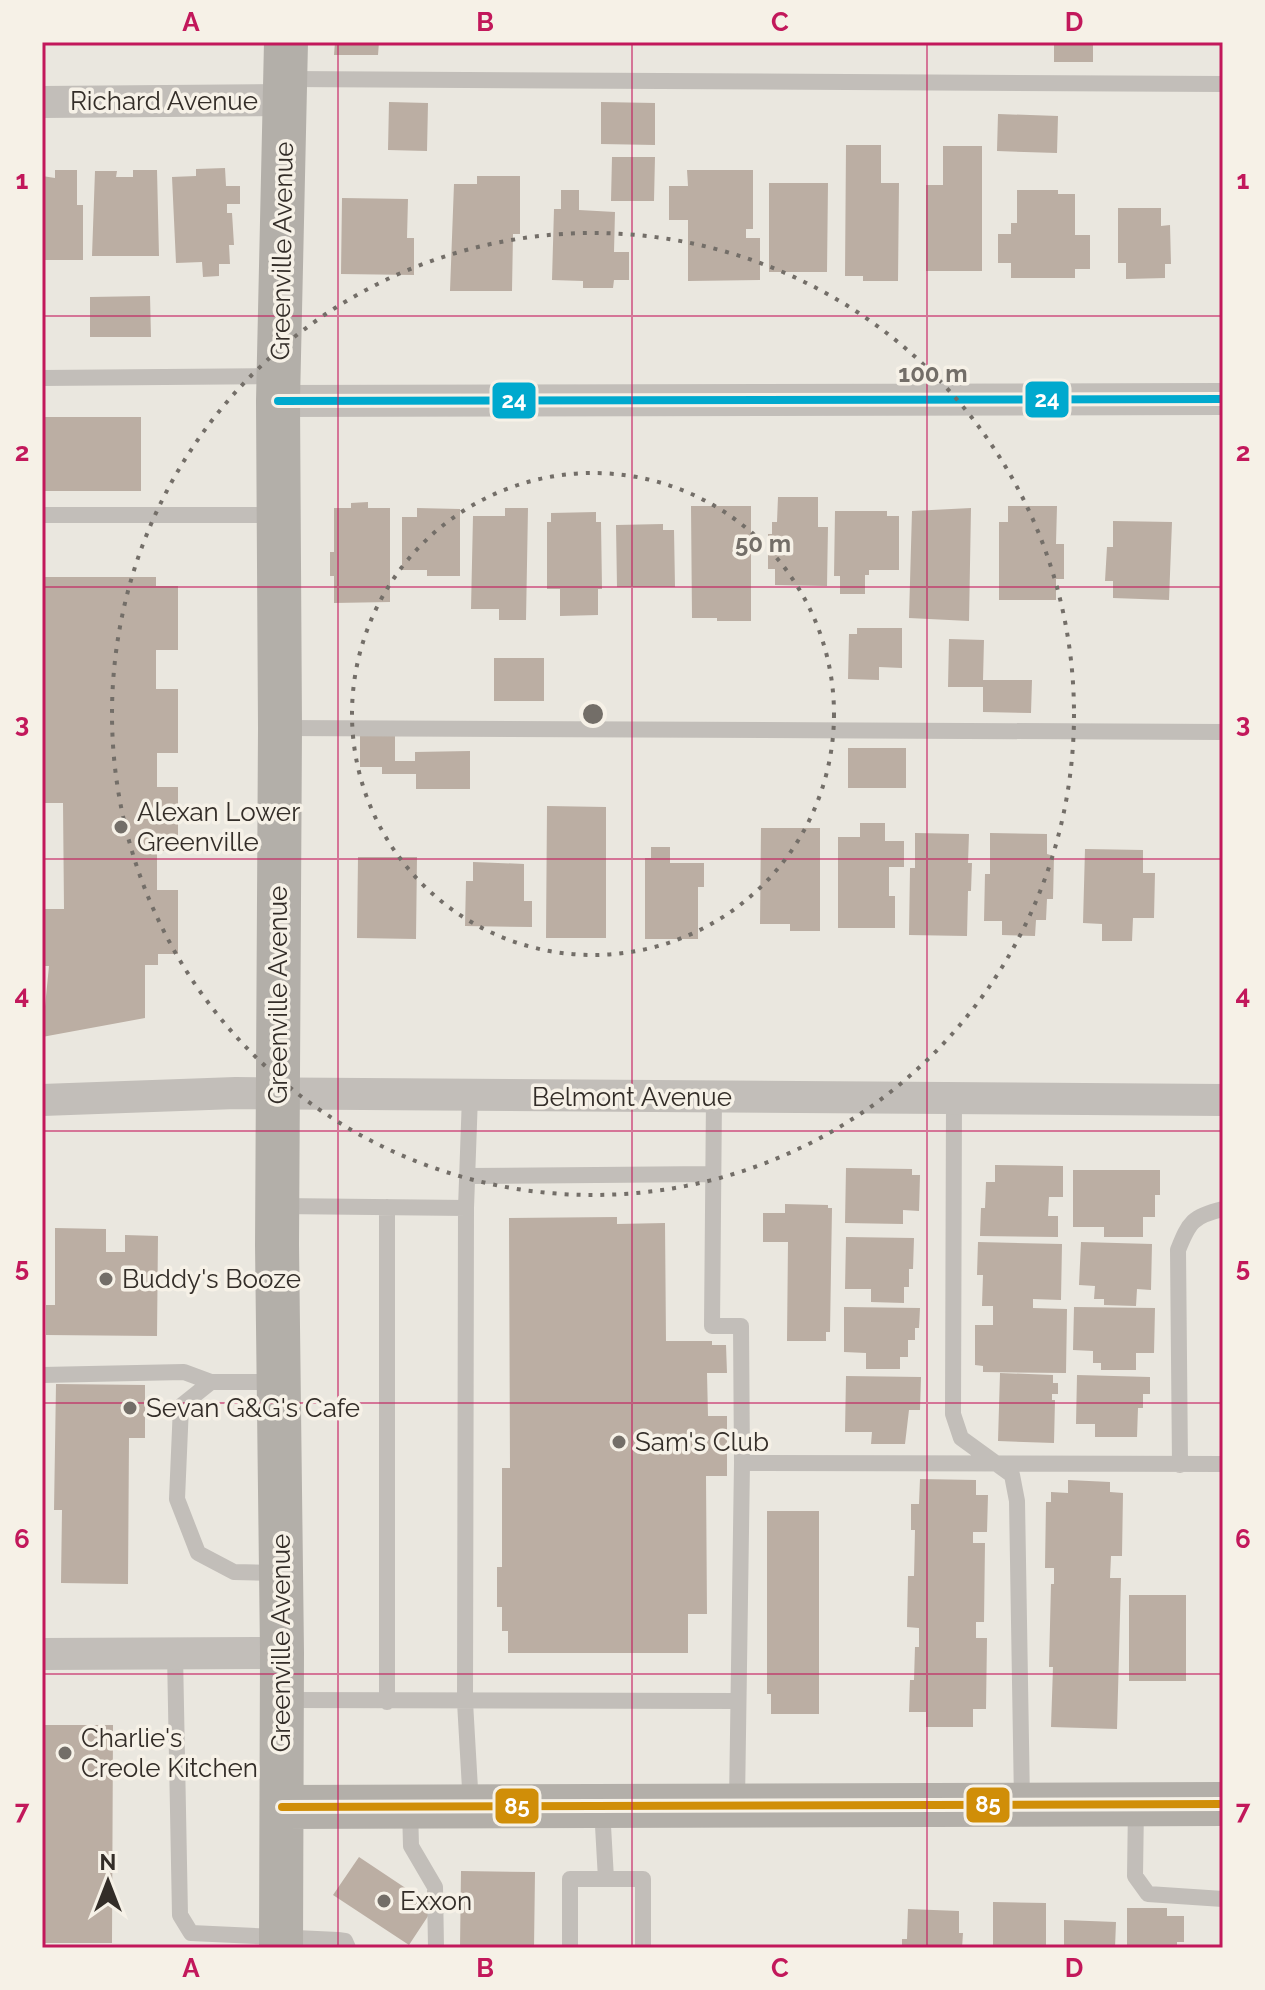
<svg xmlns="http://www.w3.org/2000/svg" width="1265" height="1990" viewBox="0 0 1265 1990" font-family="Raleway,sans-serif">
<rect width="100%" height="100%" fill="#eae7df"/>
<path fill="#bbaea3" d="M335,42H379L378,55H334Z
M1054,42H1093V62H1054Z
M389,102L428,103L427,151L388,150Z
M601,102L655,103V145L601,144Z
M998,114L1058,116L1057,153L997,151Z
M846,145H881V183H899L898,281H863V276H845Z
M943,146H982V271H926V185H943Z
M612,157H655L654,201H611Z
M225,168L226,186H240V204H227V213H232L234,245H229L230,264H219V276L203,277L202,262L176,263L172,177L196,176V169Z
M55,170H77V205H83V260H42V176L55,178Z
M133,170H157L159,256H92L95,171H117L116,177H133Z
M687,170H753V229H746V238H760V280L688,281V220H669V186H688Z
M477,176H520V234H513L512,291H450L454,184H477Z
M769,183H828L827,272H769Z
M561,190H579V210L615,212L614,252H629V280H614L613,288H583V281L552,280L554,209H561Z
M1017,190H1058V194H1075V235H1090V269H1075V278H1011V263H998V234H1011V223H1017Z
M342,198L408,199L407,238H414V275L341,274Z
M1118,208H1161V226L1170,225L1171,264H1165V278L1126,279V263H1118Z
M150,296L151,337H90V297Z
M42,417H141V491H42Z
M778,497H818V527H828L827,586L775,585V569H768V534H772V522H777Z
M368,502V508H390V602L334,603V576H330V552H334V508H351V503Z
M691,506H751V621H717V618H692Z
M1008,506H1057L1056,544H1064V579H1056V600H999V522H1008Z
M417,508L460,509V576H427V570H402V517H417Z
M505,508H528L526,620H499V609H471L473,516H505Z
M971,508L969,621L909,618L912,511Z
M835,511H887V516H899V570H869V575H865V594H840V576H834Z
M596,512V522H601L602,589H598V615L560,616V589H547V522H551V513Z
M1113,521L1172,522L1169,600L1113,598V581H1105L1107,547H1113Z
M663,524V530H674L675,587H617L616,525Z
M42,577H156V586H178V650H156V689H178V753H157V787H178V851H157V890H178V954H158V965H145V1018L42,1037L49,966H42V909H64L63,803H42Z
M857,628H902V668L879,667V680L848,679L849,634H857Z
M949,639L984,640L983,680H1032L1031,713L983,712V687H948Z
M494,658H544V701H494Z
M360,731H395V761H415V752L470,751V789H416V774H382V767H360Z
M848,748H906V788H848Z
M547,806L606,807V938H546Z
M860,823H885V841H904V867H889V896H895V928H838V837H860Z
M761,828H820V931H790V924H760Z
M915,833L969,834L968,863H972L971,891H968L967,936L909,935L910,868H915Z
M990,833L1047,834V854L1054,856L1053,899H1047L1046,920H1036L1035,936L1002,935V921H984L985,874H990Z
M651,847H670V863H704V887H698V939H645V858H651Z
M1085,849L1143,850V873H1155L1154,918H1133L1132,941H1102V924L1083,923Z
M358,857H417L416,939L357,938Z
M473,862L524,864V901H532V927L465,926L466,881H473Z
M995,1165L1063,1166V1197H1049L1048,1216H1058V1237L980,1236L981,1208H985L986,1182H995Z
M846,1168L912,1169V1175H920L919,1211L903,1210V1224L845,1223Z
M1073,1170H1160V1195H1155V1217H1143V1237H1104V1227H1073Z
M785,1204L828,1205V1208H832L830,1332H826V1341H787L788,1242H763V1213H785Z
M617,1217V1224L665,1223L666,1341H712V1345H726L727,1373H707L708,1416H727V1476H706L707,1614H688V1653H508V1631H502V1607H497V1567H502V1468H510L509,1218Z
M55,1228L106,1229V1252H125V1235L158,1236L157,1336L46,1335V1305H55Z
M846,1237L914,1238L913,1269H909V1287H904V1303L871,1302V1289H845Z
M978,1242L1062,1244L1061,1300L1033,1299V1308L1067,1309L1066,1373L983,1372V1366L975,1365V1325H993V1306H982L983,1275H977Z
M1081,1242L1152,1244L1151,1290L1137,1289L1136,1306L1104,1305V1299H1094L1095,1286L1079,1285Z
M844,1307L920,1308L919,1328H915V1340H908V1357H900V1369H866V1353L844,1352Z
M1074,1307L1155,1308L1154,1353H1136V1370H1101V1363H1093V1351L1073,1350Z
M1000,1373L1053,1375V1383H1058V1394H1052V1400H1055L1054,1443L998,1441Z
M1077,1375L1150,1377V1394H1143V1408H1138L1137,1437H1095V1424H1076Z
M846,1376L921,1377L920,1410H909L905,1444H871L872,1432H845Z
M56,1384L145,1385V1438H129L128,1584L61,1583L62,1510H54Z
M920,1479L976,1480V1495H988L987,1532H973V1543H985L984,1622H976V1638H987L986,1709H973V1727H926V1712H909L910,1680H914L915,1647H919V1628L907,1627L908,1576H914L915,1530H911V1504H919Z
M1068,1480L1110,1482V1492L1123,1493L1122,1556H1111L1110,1578H1121L1117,1729L1051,1727L1053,1667H1049L1051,1584H1054V1568H1045L1046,1502H1051V1492L1068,1493Z
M767,1511H819V1714H771V1694H767Z
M1129,1595H1186V1681H1129Z
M42,1725H113L112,1943H42Z
M359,1857L434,1907L409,1945L333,1895Z
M461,1871L535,1872L534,1948H460Z
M993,1902L1046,1903V1948H993Z
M1127,1908H1167V1916H1184V1942H1177V1948H1127Z
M908,1909L959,1911V1933H963L962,1948H902V1939H907Z
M1064,1920L1116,1922L1115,1948H1064Z"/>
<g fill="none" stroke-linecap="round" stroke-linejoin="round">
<path stroke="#c2beb9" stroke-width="16" d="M288,79L1223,84
M42,378L276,376
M42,515H276
M281,728L1223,732
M470,1096L466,1208L465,1702L471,1806
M714,1097L712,1326H741L742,1463L737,1802
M954,1099L953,1414L961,1438L1012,1475L1017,1501L1022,1802
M467,1176L713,1174
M280,1206L466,1208
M42,1375L184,1372L211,1382
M276,1382H211L181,1406L177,1499L198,1553L234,1572L280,1573
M742,1463L1223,1464
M1180,1465L1178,1250C1189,1222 1193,1216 1223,1209
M175,1654L180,1915L191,1933L338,1940L345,1941L348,1948
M284,1700L738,1701
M387,1702V1207
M1136,1805L1135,1876L1148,1894L1223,1899
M410,1808L411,1846L435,1887L436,1948
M602,1808L606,1879
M570,1948V1879H643V1948"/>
<path stroke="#c2beb9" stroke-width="32" d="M42,102L286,100
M278,401L1223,399
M42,1100L236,1093L1223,1100
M42,1654L282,1653"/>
<path stroke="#b3afa9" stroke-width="44" d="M282,1807L1223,1804
M281,1948L282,1653L277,1245L280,728L278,401L286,42"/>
<g stroke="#f6f1e7" stroke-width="14">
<path id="bus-1" d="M278,401L1223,399"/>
</g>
<g stroke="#f6f1e7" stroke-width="14">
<path id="bus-2" d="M282,1807L1223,1804"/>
</g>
<use href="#bus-1" stroke="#00a9ce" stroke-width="8"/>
<use href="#bus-2" stroke="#d08e08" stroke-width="8"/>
</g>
<path fill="none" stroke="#c2185b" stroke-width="2" stroke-opacity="0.55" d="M338,42V1948M632,42V1948M927,42V1948M42,316H1223M42,587H1223M42,859H1223M42,1131H1223M42,1403H1223M42,1674H1223"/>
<g fill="none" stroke="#736e68" stroke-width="4" stroke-dasharray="4 8">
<circle cx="593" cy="714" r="241"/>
<circle cx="593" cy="714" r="481"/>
</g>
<g fill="#736e68" stroke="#f6f1e7" stroke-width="3">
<circle cx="121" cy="827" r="8"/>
<circle cx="106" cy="1279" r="8"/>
<circle cx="130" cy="1408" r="8"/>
<circle cx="619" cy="1442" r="8"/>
<circle cx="65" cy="1753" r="8"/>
<circle cx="384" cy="1901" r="8"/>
</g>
<g text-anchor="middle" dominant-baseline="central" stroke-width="7" stroke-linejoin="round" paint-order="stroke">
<g font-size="26" fill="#332d28" stroke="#f6f1e7">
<text x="164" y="101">Richard Avenue</text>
<text transform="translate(282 251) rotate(-89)">Greenville Avenue</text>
<text transform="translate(278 995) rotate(-90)">Greenville Avenue</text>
<text x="632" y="1097">Belmont Avenue</text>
<text transform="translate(281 1643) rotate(-90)">Greenville Avenue</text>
</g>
<g font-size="26" fill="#332d28" stroke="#f6f1e7" text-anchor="start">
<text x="137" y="812">Alexan Lower<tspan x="137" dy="30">Greenville</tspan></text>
<text x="122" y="1279">Buddy's Booze</text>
<text x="146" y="1408">Sevan G&amp;G's Cafe</text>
<text x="635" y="1442">Sam's Club</text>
<text x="81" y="1738">Charlie's<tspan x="81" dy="30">Creole Kitchen</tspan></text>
<text x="400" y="1901">Exxon</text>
</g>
</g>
<circle cx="593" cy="714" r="12" fill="#736e68" stroke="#f6f1e7" stroke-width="4"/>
<g font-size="24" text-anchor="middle" font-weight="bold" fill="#736e68" stroke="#f6f1e7" stroke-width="7" stroke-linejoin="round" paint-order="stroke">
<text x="933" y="382">100 m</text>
<text x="763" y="552">50 m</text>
</g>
<g stroke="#f6f1e7" stroke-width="3">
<rect x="1024" y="380" width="46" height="39" rx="8" fill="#00a9ce"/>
<rect x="491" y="381" width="46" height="39" rx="8" fill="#00a9ce"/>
<rect x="965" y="1786" width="46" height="38" rx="8" fill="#d08e08"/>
<rect x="494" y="1787" width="46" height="38" rx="8" fill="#d08e08"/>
</g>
<g font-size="22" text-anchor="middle" font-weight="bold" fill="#fff">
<text x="1047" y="407">24</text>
<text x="514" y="408">24</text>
<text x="988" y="1812">85</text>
<text x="517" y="1814">85</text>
</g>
<rect width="1265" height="1990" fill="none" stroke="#f6f1e7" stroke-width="88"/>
<g transform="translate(108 1882)" stroke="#f6f1e7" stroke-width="6" paint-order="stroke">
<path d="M0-6L14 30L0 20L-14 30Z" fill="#332d28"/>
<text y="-12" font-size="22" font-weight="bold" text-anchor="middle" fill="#332d28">N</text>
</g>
<rect x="44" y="44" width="1177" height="1902" fill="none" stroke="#c2185b" stroke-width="3"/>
<g font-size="26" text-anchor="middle" font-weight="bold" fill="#c2185b">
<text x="191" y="31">A</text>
<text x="485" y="31">B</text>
<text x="780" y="31">C</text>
<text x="1074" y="31">D</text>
<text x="22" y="189">1</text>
<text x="1243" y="189">1</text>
<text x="22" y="461">2</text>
<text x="1243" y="461">2</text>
<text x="22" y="732">3</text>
<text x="1243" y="732">3</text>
<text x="22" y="1004">4</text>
<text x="1243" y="1004">4</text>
<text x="22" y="1276">5</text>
<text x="1243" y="1276">5</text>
<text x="22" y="1548">6</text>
<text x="1243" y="1548">6</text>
<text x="22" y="1819">7</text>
<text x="1243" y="1819">7</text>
<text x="191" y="1977">A</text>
<text x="485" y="1977">B</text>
<text x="780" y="1977">C</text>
<text x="1074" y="1977">D</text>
</g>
</svg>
